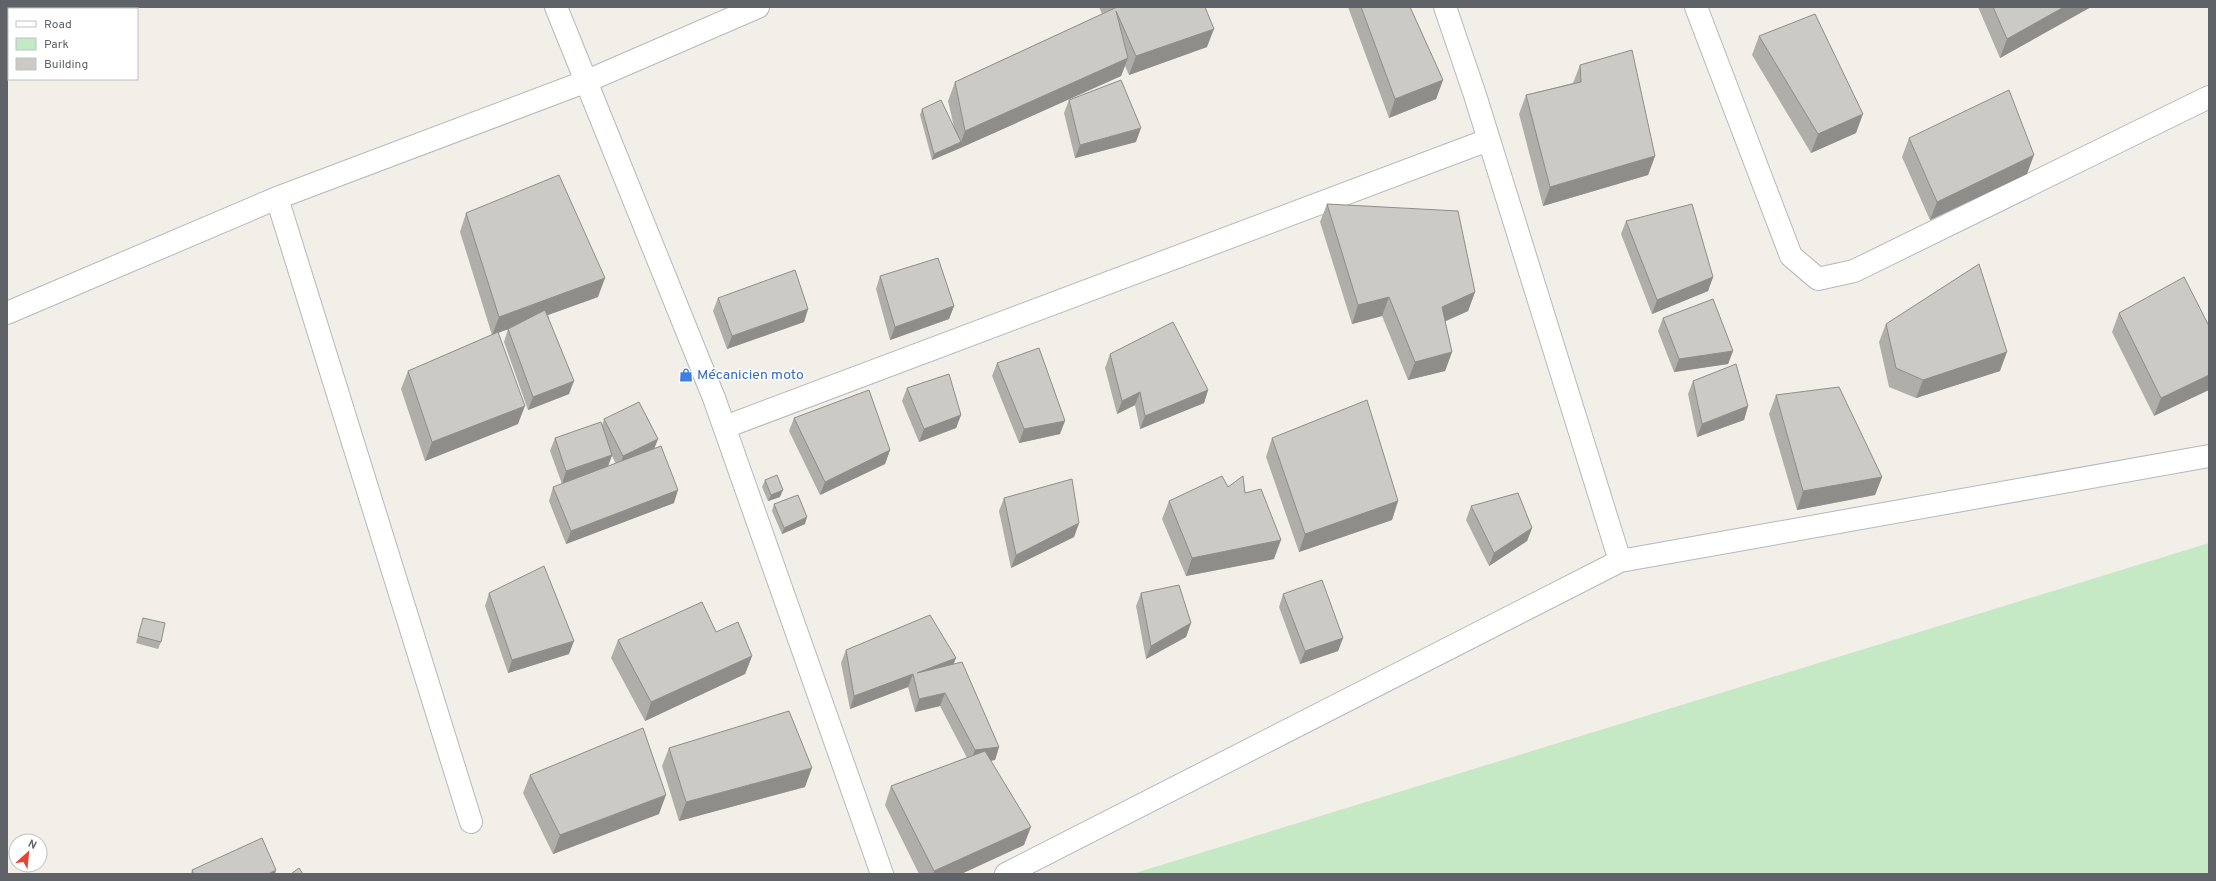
<svg xmlns="http://www.w3.org/2000/svg" width="2216" height="881" viewBox="0 0 2216 881" font-family="Overpass,sans-serif">
<rect width="100%" height="100%" fill="#f1efe8"/>
<path fill="#c5e8c5" d="M2209,543V874H1132Z"/>
<g fill="none" stroke-linecap="round" stroke-linejoin="round">
<g stroke="#b5b8bc" stroke-width="24">
<path id="minor" d="M556,7L714,398L882,874
M1445,7L1475,95L1620,561
M1696,7L1791,256L1818,279L1854,271L2209,97
M277,198L471,822
M7,313L277,198L587,81L758,7
M725,427L1488,140
M1006,874L1620,561L2209,456"/>
</g>
<use href="#minor" stroke="#fff" stroke-width="22"/>
</g>
<path fill="#afaea9" fill-rule="evenodd" d="M1099,7H1205L1207,47L1129,75L1125,66L1121,76L958,149L932,160L920,115L922,109L954,127L948,101L955,82L1102,14Z
M1348,7H1410L1443,80L1436,99L1389,118Z
M1978,7H2091L2000,58Z
M1759,36L1856,133L1811,153L1752,55Z
M1580,65L1655,156L1648,175L1543,206L1519,114L1526,95L1573,83Z
M1069,100L1136,142L1075,158L1064,113Z
M1909,138L2027,174L1930,220L1902,157Z
M1327,204L1475,292L1468,311L1445,321L1452,352L1445,371L1408,380L1382,316L1352,324L1320,222Z
M466,213L598,297L548,315L569,394L528,410L504,342L508,329L498,333L518,424L425,461L401,389L408,371L492,335L460,232Z
M1626,221L1713,277L1708,291L1652,314L1621,234Z
M880,276L954,306L949,319L890,340L876,289Z
M718,298L808,309L804,322L727,349L713,311Z
M2119,313L2209,326L2154,416L2112,332Z
M1663,318L1733,351L1728,364L1674,372L1658,331Z
M1886,324L2000,371L1916,398L1889,387L1879,342Z
M1110,354L1208,390L1204,403L1140,429L1135,405L1117,414L1105,368Z
M997,363L1060,434L1019,443L992,376Z
M1693,381L1748,406L1744,420L1697,437L1688,394Z
M907,388L961,415L956,428L919,442L902,401Z
M1776,395L1882,477L1875,495L1797,510L1769,414Z
M794,418L890,450L885,464L820,495L789,431Z
M604,419L654,449L674,503L566,544L549,501L553,487L562,484L550,451L555,438L602,426ZM612,456L616,464L608,467Z
M1272,438L1398,501L1392,520L1299,552L1266,457Z
M765,480L780,497L768,501L762,487Z
M1228,487L1274,559L1186,576L1162,519L1169,501Z
M1004,498L1079,523L1074,537L1011,568L999,511Z
M774,504L805,524L782,534L772,511Z
M1471,506L1532,528L1527,541L1489,566L1466,520Z
M489,593L569,654L508,673L485,606Z
M1141,593L1191,623L1186,637L1146,659L1136,606Z
M1283,594L1343,638L1338,651L1300,664L1279,607Z
M143,618L161,642L158,649L136,643Z
M618,640L752,656L745,674L645,721L611,658Z
M846,650L954,664L999,747L995,760L991,761L1024,845L961,874H919L885,805L891,786L967,758L940,706L915,712L908,687L850,709L841,663Z
M669,748L805,787L679,821L662,766Z
M530,775L659,814L553,854L523,793Z
M192,870L275,874H191Z"/>
<path fill="#8f8d8a" d="M2064,7H2091L2000,58L2007,39Z
M1214,29L1207,47L1129,75L1136,56Z
M1128,58L1121,76L958,149L932,160L934,154L961,142L965,131Z
M1443,80L1436,99L1389,118L1395,99Z
M1863,114L1856,133L1811,153L1818,134Z
M1141,128L1136,142L1075,158L1080,145Z
M2034,155L2027,174L1930,220L1937,202Z
M1655,156L1648,175L1543,206L1550,187Z
M1713,277L1708,291L1652,314L1657,300Z
M605,278L598,297L492,335L499,317Z
M1475,292L1468,311L1435,326L1442,307Z
M1389,297L1382,316L1352,324L1358,305Z
M954,306L949,319L890,340L895,327Z
M808,309L804,322L727,349L732,336Z
M1733,351L1728,364L1674,372L1679,359Z
M1452,352L1445,371L1408,380L1415,362Z
M2007,352L2000,371L1916,398L1923,380Z
M2209,375V390L2154,416L2161,398Z
M574,381L569,394L528,410L533,397Z
M1208,390L1204,403L1140,429L1145,416Z
M1140,392L1135,405L1117,414L1122,401Z
M525,406L518,424L425,461L432,442Z
M1748,406L1744,420L1697,437L1702,424Z
M961,415L956,428L919,442L924,429Z
M1065,421L1060,434L1019,443L1024,429Z
M658,439L653,452L619,470L623,456Z
M890,450L885,464L820,495L825,482Z
M612,455L607,468L562,484L566,471Z
M1882,477L1875,495L1797,510L1803,491Z
M678,490L674,503L566,544L571,531Z
M783,490L780,497L768,501L771,495Z
M1398,501L1392,520L1299,552L1305,534Z
M807,517L805,524L782,534L784,528Z
M1079,523L1074,537L1011,568L1016,555Z
M1532,528L1527,541L1489,566L1494,553Z
M1281,540L1274,559L1186,576L1192,558Z
M1191,623L1186,637L1146,659L1151,646Z
M1343,638L1338,651L1300,664L1305,651Z
M574,641L569,654L508,673L512,660Z
M752,656L745,674L645,721L651,702Z
M956,658L951,671L917,673Z
M913,674L908,687L850,709L854,696Z
M945,693L940,706L915,712L919,699Z
M999,747L995,760L970,763L975,750Z
M812,768L805,787L679,821L686,802Z
M666,795L659,814L553,854L560,835Z
M1031,827L1024,845L961,874H933L934,871Z
M276,870L275,874H268Z"/>
<path fill="#cccac5" stroke="#8f8d8a" d="M1114,7H1205L1214,29L1136,56L1116,11L1128,58L965,131L955,82L1115,8Z
M1361,7H1410L1443,80L1395,99Z
M1993,7H2064L2007,39Z
M1815,14L1863,114L1818,134L1759,36Z
M1632,50L1655,156L1550,187L1526,95L1581,82L1580,65Z
M1121,80L1141,128L1080,145L1069,100Z
M2009,90L2034,155L1937,202L1909,138Z
M941,100L961,142L934,154L922,109Z
M559,175L605,278L499,317L466,213Z
M1327,204L1458,211L1475,292L1442,307L1452,352L1415,362L1389,297L1358,305Z
M1692,204L1713,277L1657,300L1626,221Z
M938,258L954,306L895,327L880,276Z
M1979,264L2007,352L1923,380L1896,368L1886,324Z
M795,270L808,309L732,336L718,298Z
M2184,277L2209,326V375L2161,398L2119,313Z
M1713,299L1733,351L1679,359L1663,318Z
M545,310L574,381L533,397L508,329Z
M1173,322L1208,390L1145,416L1140,392L1122,401L1110,354Z
M498,332L525,406L432,442L408,371Z
M1039,348L1065,421L1024,429L997,363Z
M1736,364L1748,406L1702,424L1693,381Z
M949,374L961,415L924,429L907,388Z
M1839,387L1882,477L1803,491L1776,395Z
M869,390L890,450L825,482L794,418Z
M1367,400L1398,501L1305,534L1272,438Z
M639,402L658,439L623,456L604,419Z
M601,422L612,455L566,471L555,438Z
M661,446L678,490L571,531L553,487Z
M777,475L783,490L771,495L765,480Z
M1222,476L1228,487L1243,476L1245,493L1261,489L1281,540L1192,558L1169,501Z
M1072,479L1079,523L1016,555L1004,498Z
M1518,493L1532,528L1494,553L1471,506Z
M798,495L807,517L784,528L774,504Z
M544,566L574,641L512,660L489,593Z
M1322,580L1343,638L1305,651L1283,594Z
M1179,585L1191,623L1151,646L1141,593Z
M702,602L716,632L738,622L752,656L651,702L618,640Z
M930,615L956,658L917,673L962,662L999,747L975,750L945,693L919,699L913,674L854,696L846,650Z
M143,618L165,623L161,642L138,636Z
M789,711L812,768L686,802L669,748Z
M643,728L666,795L560,835L530,775Z
M985,751L1031,827L934,871L891,786Z
M262,838L276,870L268,874H194L192,870Z
M299,868L303,874H291Z"/>
<defs>
<g id="shop-bare" transform="scale(1.08)"><path d="M-5-2.5h2.3a2.7 3.5 0 0 1 5.4 0H5L5.5 6h-11ZM-1.5-2.5h3a1.5 2.3 0 0 0-3 0Z" fill="#3f7fe0" stroke="#fff" stroke-width="2.5" paint-order="stroke"/></g>
</defs>
<g fill-rule="evenodd">
<use href="#shop-bare" x="686" y="375"/>
</g>
<g text-anchor="middle" dominant-baseline="central" stroke-width="3" stroke-linejoin="round" paint-order="stroke">
<g font-size="14" fill="#366cbe" stroke="#fff" text-anchor="start">
<text x="697" y="375">Mécanicien moto</text>
</g>
</g>
<rect width="2216" height="881" fill="none" stroke="#5f6368" stroke-width="16"/>
<rect x="8" y="8" width="130" height="72" fill="#ffffff" stroke="#bfc1c3"/>
<rect x="16" y="21" width="20" height="6" fill="#ffffff" stroke="#bfc1c3"/>
<text x="44" y="28" font-size="12" fill="#5f6368">Road</text>
<rect x="16" y="38" width="20" height="12" fill="#c5e8c5" stroke="#bfc1c3"/>
<text x="44" y="48" font-size="12" fill="#5f6368">Park</text>
<rect x="16" y="58" width="20" height="12" fill="#cccac5" stroke="#bfc1c3"/>
<text x="44" y="68" font-size="12" fill="#5f6368">Building</text>
<g transform="translate(28 853) rotate(27)"><circle r="19" fill="#ffffff" stroke="#bfc1c3"/>
<path d="M0-3L7 15L0 10L-7 15Z" fill="#ea4335"/>
<text y="-6" font-size="11" font-weight="bold" text-anchor="middle" fill="#5f6368">N</text>
</g>
</svg>
